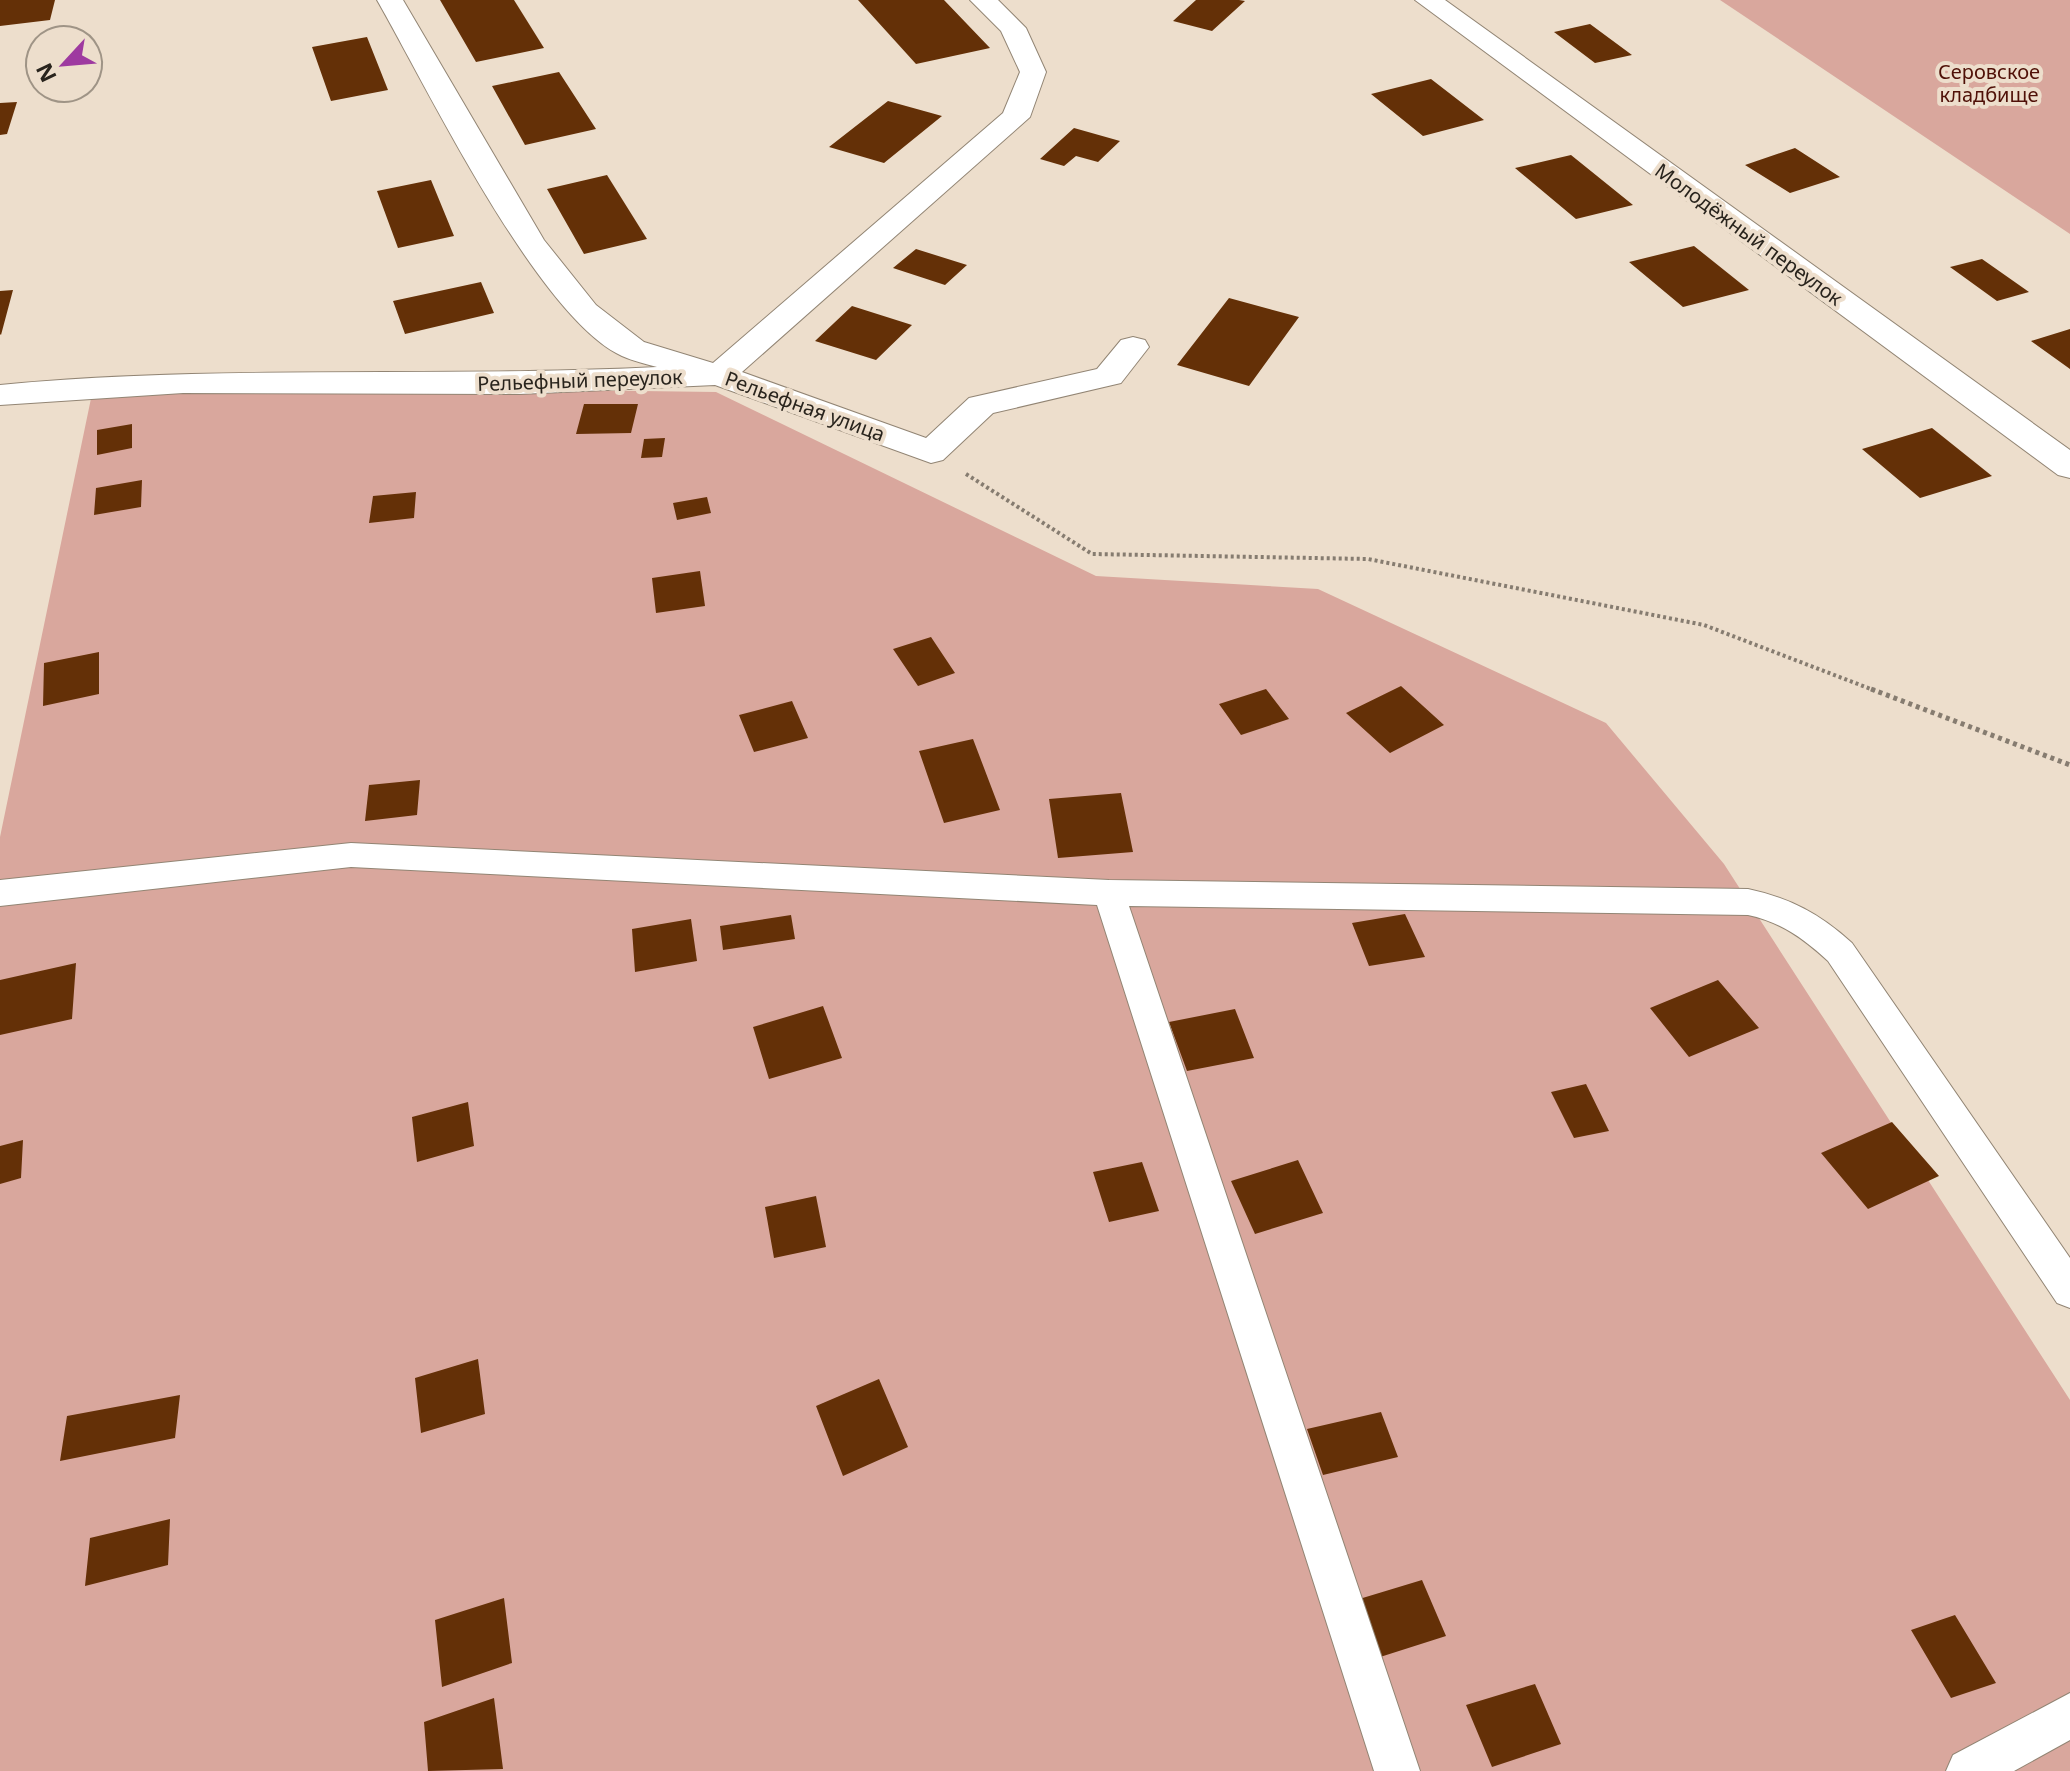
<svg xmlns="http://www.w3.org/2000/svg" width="2070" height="1771" viewBox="0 0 2070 1771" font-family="'Noto Sans',sans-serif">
<rect width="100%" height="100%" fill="#eddecc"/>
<path fill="#d9a79d" d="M1720,0H2070V234Z
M94,384L716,392L1096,576L1318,589L1606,723L1724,864L2070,1400V1771H0V837Z"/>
<path fill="#643007" d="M0,0H55L50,20L0,26Z
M440,0H514L544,48L476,62Z
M858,0H944L990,48L916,64Z
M1196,0H1239L1245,1L1212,31L1173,21Z
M1590,24L1632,55L1595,63L1554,32Z
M367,37L388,90L331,101L312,47Z
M559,72L596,129L525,145L492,86Z
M1431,79L1484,120L1423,136L1371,94Z
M888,101L942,116L884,163L829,147Z
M17,102L7,134L0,135V103Z
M1074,128L1120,141L1098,162L1076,156L1064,166L1040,159Z
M1795,148L1840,177L1790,193L1745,165Z
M1571,155L1633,205L1576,219L1515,168Z
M607,175L647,239L584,254L547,189Z
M431,180L454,236L398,248L377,191Z
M1694,246L1749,290L1683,307L1629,262Z
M916,249L967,265L945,285L893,268Z
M1982,259L2029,292L1997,301L1950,267Z
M481,282L494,313L405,334L393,301Z
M13,290L1,335L0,334V291Z
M1229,298L1299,317L1249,386L1177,365Z
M852,306L912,325L876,360L815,341Z
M2070,329V369L2031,341Z
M584,404H638L631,433L576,434Z
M132,424V448L97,455V430Z
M1932,428L1992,476L1920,498L1862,449Z
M665,438L662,457L641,458L644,439Z
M142,480L141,507L94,515L96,488Z
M416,492L414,518L369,523L373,496Z
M707,497L711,513L677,520L673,503Z
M700,571L705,606L656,613L652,578Z
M931,637L955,673L918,686L893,649Z
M99,652V694L43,706L44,663Z
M1401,686L1444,725L1390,753L1346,713Z
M1266,689L1289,719L1241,735L1219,704Z
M792,701L808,738L754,752L739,715Z
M973,739L1000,810L944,823L919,751Z
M420,780L417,815L365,821L369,785Z
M1121,793L1133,852L1058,858L1049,799Z
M1405,914L1425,957L1369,966L1352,923Z
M791,915L795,939L723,950L720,926Z
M691,919L697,961L635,972L632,929Z
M76,963L72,1019L0,1035V980Z
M1718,980L1759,1028L1689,1057L1650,1008Z
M823,1006L842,1058L769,1079L753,1027Z
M1235,1009L1254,1058L1187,1071L1169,1022Z
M1586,1084L1609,1131L1574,1138L1551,1092Z
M468,1102L474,1146L417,1162L412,1117Z
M1892,1122L1939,1176L1868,1209L1821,1153Z
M23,1140L21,1178L0,1184V1146Z
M1298,1160L1323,1213L1255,1234L1231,1181Z
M1142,1162L1159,1211L1109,1222L1093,1172Z
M816,1196L826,1247L774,1258L765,1207Z
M478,1359L485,1414L421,1433L415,1378Z
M879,1379L908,1447L843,1476L816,1406Z
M180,1395L175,1438L60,1461L67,1416Z
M1381,1412L1398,1457L1323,1475L1307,1429Z
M170,1519L168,1565L85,1586L90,1538Z
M1422,1580L1446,1636L1377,1658L1356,1600Z
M504,1598L512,1663L442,1687L435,1620Z
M1955,1615L1996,1683L1951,1698L1911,1630Z
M1535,1684L1561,1744L1492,1767L1466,1705Z
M494,1698L503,1769L428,1771L424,1722Z"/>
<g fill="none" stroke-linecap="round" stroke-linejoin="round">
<g stroke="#928574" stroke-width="2">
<path id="service" d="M351,843L1109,880L1748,889C1790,898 1820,914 1852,943L2070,1258V1308L2057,1303L1828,961C1804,939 1781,922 1748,915L1129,906L1420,1771H1374L1097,905L351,867L0,906V880Z
M2070,1693V1740L2014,1771H1946L1953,1755Z"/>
</g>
<g stroke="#928574" stroke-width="2">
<path id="minor" d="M377,0H403L544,240L596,305L644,342L713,363L1003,113L1020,72L1001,31L970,0H998L1026,28L1046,72L1030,117L742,372L926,438L969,398L1097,369L1121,340L1133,337L1145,340L1149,347L1121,383L993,413L943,460L931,463L715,385L519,394L183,393L0,405V385C219,364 438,378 657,367C646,364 633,361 622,356C538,318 426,85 377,0Z
M1415,0H1445L2070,450V478L2058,475Z"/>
</g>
<path stroke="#867c70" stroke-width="4" stroke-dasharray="3 3" stroke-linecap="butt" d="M966,474L1092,554L1368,559L1704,625L1876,691"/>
<path stroke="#867c70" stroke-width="5" stroke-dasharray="4 4" stroke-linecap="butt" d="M1871,689L2070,765"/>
<use href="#service" fill="#fff" fill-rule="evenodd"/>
<use href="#minor" fill="#fff" fill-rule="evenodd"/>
</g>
<g text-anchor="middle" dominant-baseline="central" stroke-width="8" stroke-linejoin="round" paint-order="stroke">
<g font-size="20" fill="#4f1007" stroke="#eddecc">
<text x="1989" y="71">Серовское<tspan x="1989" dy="23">кладбище</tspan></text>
</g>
<g font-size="20" fill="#29241d" stroke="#eddecc">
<text transform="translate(1749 234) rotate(36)">Молодёжный переулок</text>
<text transform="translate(580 380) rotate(-2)">Рельефный переулок</text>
<text transform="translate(805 406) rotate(20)">Рельефная улица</text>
</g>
</g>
<g transform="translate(64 64) rotate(244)"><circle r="38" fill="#eddecc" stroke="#9f9486" stroke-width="2"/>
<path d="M0-6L14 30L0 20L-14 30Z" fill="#9e3aa0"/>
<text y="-12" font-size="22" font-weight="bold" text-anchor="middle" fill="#29241d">N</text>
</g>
</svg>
